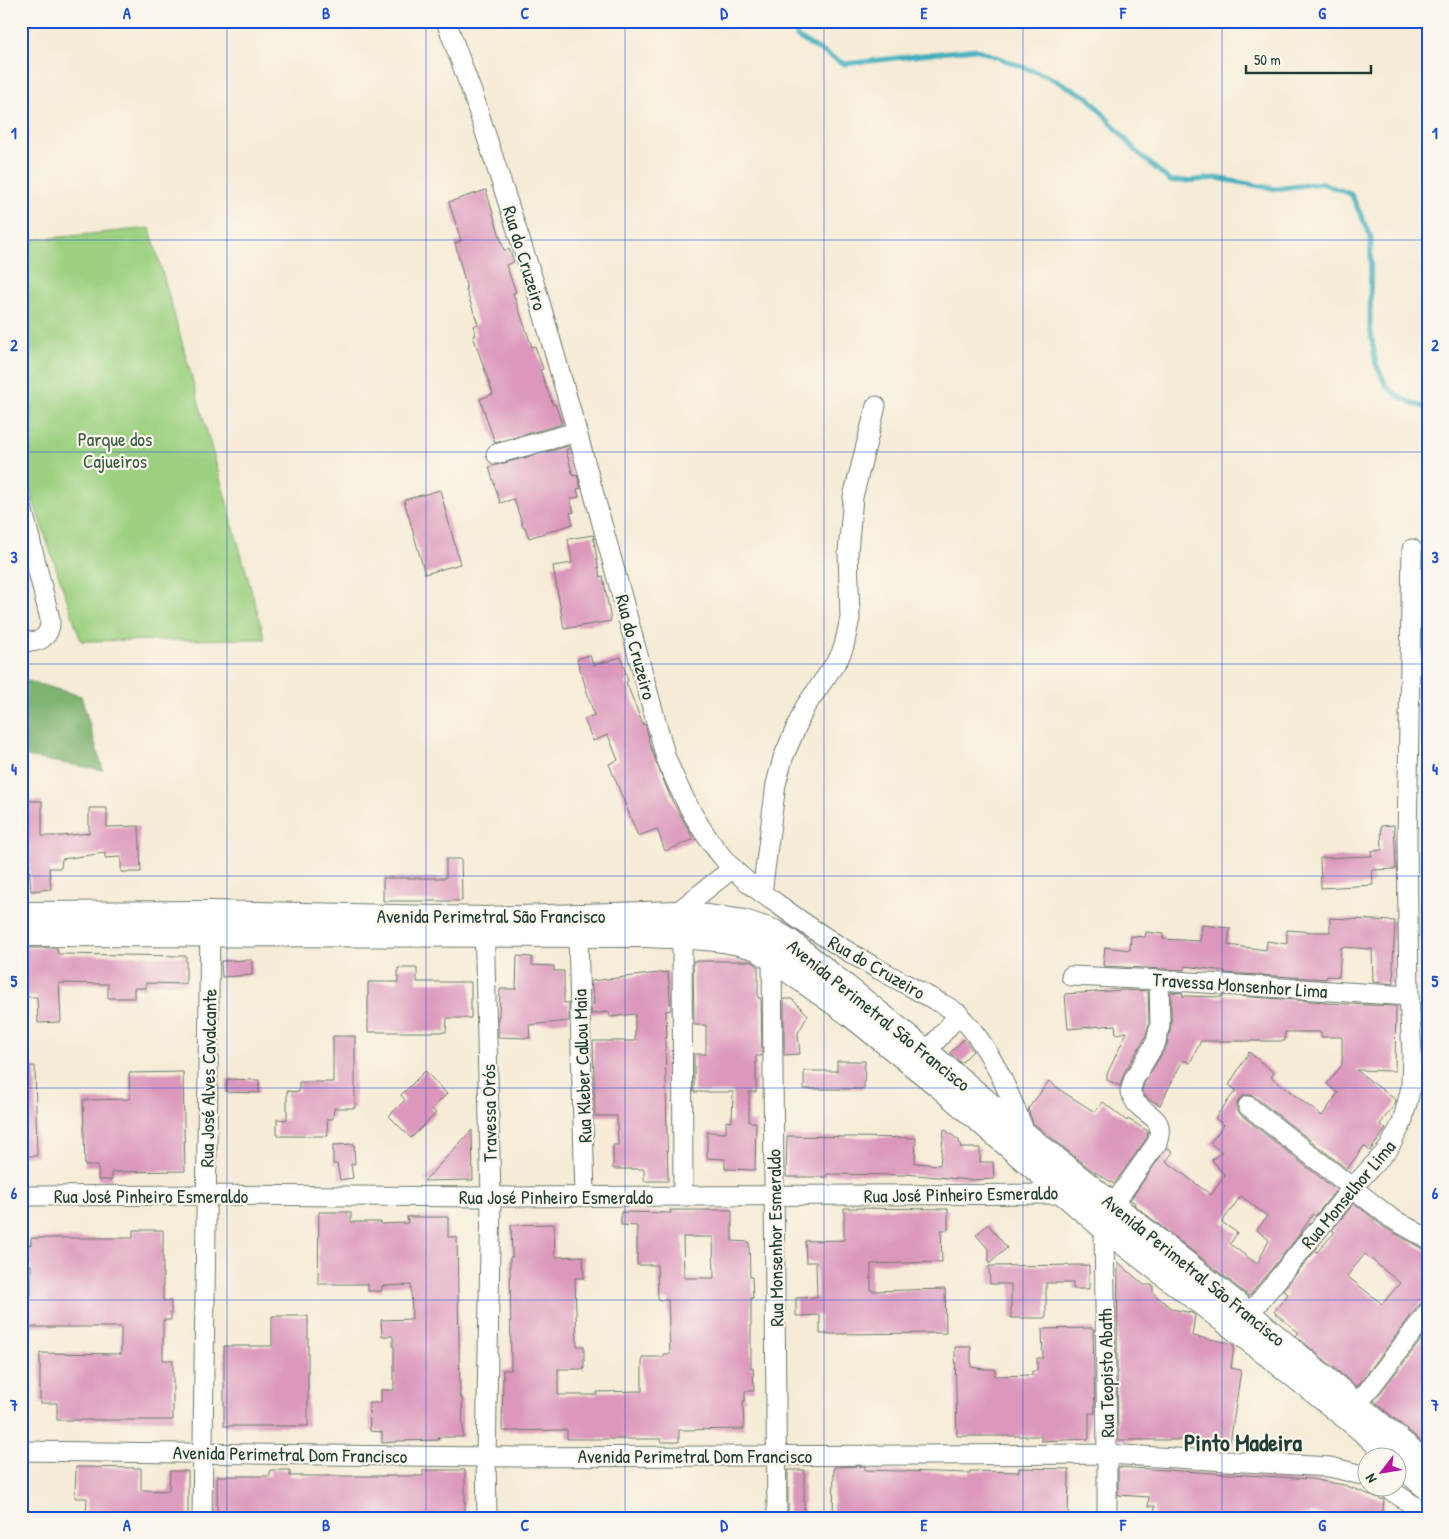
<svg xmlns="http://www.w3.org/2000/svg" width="1449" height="1539" viewBox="0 0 1449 1539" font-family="'Patrick Hand',sans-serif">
<rect width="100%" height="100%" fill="#fbf7ec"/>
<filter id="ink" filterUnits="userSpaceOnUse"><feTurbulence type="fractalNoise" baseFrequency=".02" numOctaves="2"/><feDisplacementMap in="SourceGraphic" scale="10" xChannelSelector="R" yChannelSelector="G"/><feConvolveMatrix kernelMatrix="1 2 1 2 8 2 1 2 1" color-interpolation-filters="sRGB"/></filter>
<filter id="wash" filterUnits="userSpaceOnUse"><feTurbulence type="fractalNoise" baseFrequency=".0096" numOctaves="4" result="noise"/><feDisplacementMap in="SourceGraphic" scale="20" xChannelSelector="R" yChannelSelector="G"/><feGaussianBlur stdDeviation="1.12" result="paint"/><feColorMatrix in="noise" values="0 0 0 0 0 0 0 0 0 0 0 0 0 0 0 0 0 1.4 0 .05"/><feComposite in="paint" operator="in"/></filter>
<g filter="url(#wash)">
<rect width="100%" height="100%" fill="#f5ebd6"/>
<path fill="#9dd181" stroke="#5e875a" d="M150,228L265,639L81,641L21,465V241Z"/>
<path fill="#7eb36f" stroke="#4e7852" d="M21,679L81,696L103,770L21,756Z"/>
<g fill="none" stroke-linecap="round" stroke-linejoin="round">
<path stroke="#3faebc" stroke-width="5" d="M793,21L797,37L844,64L975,49L1047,76L1088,97L1136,151L1170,181H1186L1216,178L1276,189L1321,183L1351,194L1371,237L1370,327L1376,364L1387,387L1403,399L1428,409"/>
</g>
<g id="blocks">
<path fill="#dc98bc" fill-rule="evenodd" d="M486,190L504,250L509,249L514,262L506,265L516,292L513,293L532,347L535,346L543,369L540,370L553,405L555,404L562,424L495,443L480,399L493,394L473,336L476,335L473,326L478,324L466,290H467L455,243L461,241L449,202Z
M569,446L570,448L566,450L573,476L577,475L581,488L577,489L579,497L570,499L574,512L570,513L573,524L529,538L525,527H523L514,499L500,503L489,467Z
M440,490L460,564L425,574L404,500Z
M593,535L600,577L603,576L611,621L564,629L553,566L572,563L568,539Z
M590,655L593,665L621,657L628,681L626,682L643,725L645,724L649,739H648L656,762L672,801L689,830L693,840L665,851L657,829L638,836L609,764L618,760L608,735L593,741L584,719L594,715L577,659Z
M21,801H42V836H62L89,833V808H107V827L139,826L141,872H121V857L105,858V853L62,859L61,868H49L51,889L31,891L29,863H21Z
M1394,825L1396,869L1372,870L1373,885L1321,888L1320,858L1372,856L1371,851L1382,850L1381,826Z
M446,859H461L462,901H383V878H446Z
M1330,918L1395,921L1393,962L1394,984L1373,982L1372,949L1341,947L1339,977L1327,976L1326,979L1225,973V971L1185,966L1184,970L1103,966L1105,947L1130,950L1131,936L1145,937L1146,932L1163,934V939L1200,941L1202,925L1230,928L1228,945L1266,950L1267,941L1287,944V930L1314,932H1330Z
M21,948H57L58,954L186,956V984L146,983V988H134V998H108V984L59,983L61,1022L38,1023L37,997H21Z
M517,956L532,957V965L554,966V971H564V1003H569V1021L529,1025L530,1038L498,1037V1016H499L500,989H516Z
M252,960V975L222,977L221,961Z
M693,961H751L758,966V998H761L762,1056H756V1092H749V1122H756L755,1170L725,1169V1159L707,1158V1132L726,1133V1121L732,1122L733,1092H694V1054H706V1025H694Z
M398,968H417V982H471V1018H447L446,1032H368V982H398Z
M668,972L671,1010L666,1011L667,1038H665L668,1181H644V1169H613V1145H618L617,1116H595L593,1041H635V1014L610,1017L609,1012L591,1014V1004H594L591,981Z
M1125,990L1148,991L1149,1024L1145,1038L1124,1073L1120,1086L1107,1080V1074L1127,1032L1116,1034L1115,1025L1068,1029L1065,994Z
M1171,992L1183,993L1182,996L1222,997V995L1325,1002L1324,1003L1396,1006L1395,1071L1356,1070L1396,1100L1395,1104L1380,1124L1386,1129L1370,1151L1364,1146L1347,1169L1255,1097L1250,1095H1244L1239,1099L1237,1104V1110L1241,1115L1336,1190L1315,1216L1313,1214L1297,1238L1249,1296L1134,1205L1135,1203L1130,1200L1167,1147L1173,1152L1166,1161L1211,1195L1225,1175L1212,1160L1222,1152L1210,1143L1224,1125L1215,1118L1236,1090L1229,1085L1249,1052L1274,1073L1271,1077L1322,1116L1338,1093L1327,1084L1342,1065V1037H1321V1032H1285V1041H1201L1190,1063L1183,1060L1160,1105L1150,1100L1145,1096L1142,1091L1144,1084L1167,1045L1171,1025ZM1241,1196L1267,1216L1257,1230L1269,1240L1257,1264L1230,1244L1237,1233L1222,1222Z
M784,999H792L808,1015L798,1033L800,1054L784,1055Z
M333,1036H355V1108H334L333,1119H327L328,1136H277V1119L287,1120V1091L299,1092V1082H333Z
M964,1039L973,1051L961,1063L950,1053Z
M837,1061H865L864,1089H804V1071H837Z
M35,1066L37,1156H21V1067Z
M425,1071L447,1094L432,1109L436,1113L411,1138L389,1116L405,1100L401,1095Z
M183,1072L185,1171L112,1172V1180H98V1166H85L83,1100L130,1099L129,1073Z
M227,1079L259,1080V1093L226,1092Z
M1049,1081L1063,1092L1095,1112L1103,1102L1127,1121L1128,1119L1148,1131L1147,1138L1114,1184L1089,1168L1033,1123L1028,1109Z
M944,1129L959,1140L961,1148H980V1162H993L994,1179L969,1180L906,1174V1175L827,1174L826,1177H786L787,1136L916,1138L915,1163L940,1165Z
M472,1130L473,1180L424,1181Z
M354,1144L355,1164H351L353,1178L340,1180L337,1164H333V1145Z
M1354,1203L1385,1228L1428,1252V1301L1423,1302L1419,1305L1357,1387L1296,1336L1299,1333L1274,1312L1288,1294L1283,1290L1315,1251L1317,1252L1335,1232L1332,1230ZM1365,1254L1400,1283L1382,1304L1347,1276Z
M844,1208L948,1209V1230H941L942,1262L871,1264V1291L945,1289L946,1333L820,1334V1315L796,1316V1298L817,1297L816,1262H806L805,1241L844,1240Z
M670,1210H732V1241L749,1242L750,1277H752L753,1298H751V1368H753L754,1391H745V1401H743L744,1429L679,1430V1442H662L661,1439H567V1430L502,1431L503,1370H511L510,1257H512L511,1225L554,1224L555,1257L583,1256L584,1278H575L577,1346H584V1369H558V1395H597V1392L642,1391V1357H664V1354H670L668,1300H658L657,1265H637V1226L621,1225V1212L671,1213ZM683,1237H713L714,1278H684Z
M319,1212H351V1222H381V1224L408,1223L407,1217H448V1237H457L460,1397H462L463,1437H438L439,1440L396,1441V1442L382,1443V1432L370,1431L369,1403H381V1390H394V1347H393V1336H382L381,1320L412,1319L411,1285L382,1286V1291H368V1284H318Z
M988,1224L1007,1248L989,1264V1250L976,1235Z
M133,1230H163V1301H171V1320H163V1360H173V1420H57V1403H40V1353L121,1354V1327H28V1295H31V1265L21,1263V1243L31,1245V1238H133Z
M1118,1262L1144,1285H1153V1293L1172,1309L1192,1313L1195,1316L1192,1336L1231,1343L1234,1346L1231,1368L1241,1370L1230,1444L1192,1437V1440H1118L1117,1362Z
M1089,1265V1289H1073V1283H1046V1318H1011V1284H990L989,1266Z
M272,1316H308V1426H224V1346H272Z
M1093,1328L1095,1413H1089V1439L1041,1441V1436H957L955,1347H971V1367L983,1369H995V1376L1032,1375V1371H1037V1358H1043L1042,1329Z
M1428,1331V1447L1374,1401Z
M865,1466V1470L970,1473V1471L1019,1472V1468L1069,1469L1068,1518H833L834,1467Z
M76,1467L141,1468V1490L169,1491L170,1471H188V1518H86L87,1498H75Z
M1118,1467L1311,1479L1344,1485L1384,1500L1382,1518H1342L1343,1515L1309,1513V1515L1282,1514V1518H1154L1155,1506H1148L1149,1497L1118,1495Z
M270,1470H290V1476H423V1470H465V1518H217V1476H270Z
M788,1470H804V1518H788Z"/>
</g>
</g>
<g filter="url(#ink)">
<use href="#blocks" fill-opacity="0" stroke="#6a7a6d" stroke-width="1"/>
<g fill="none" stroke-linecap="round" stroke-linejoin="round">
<g stroke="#6a7a6d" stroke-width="21">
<path id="minor" d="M446,21L473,95L537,292L577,432L666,758C680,793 699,830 724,859C740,878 760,892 779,905C811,929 844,950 878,969C897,979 916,990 935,1000C943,1005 954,1009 960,1016C992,1049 1009,1093 1026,1135
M496,454L577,432
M21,503L50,619C51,637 38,646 21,639
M762,893L776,784L783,758L805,707L839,658L844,646L850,618L848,552L853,497L876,406
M676,913L733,868
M484,920L491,1197L486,1457L487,1518
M578,936L585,1197
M682,937L683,1196
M772,957L777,1518
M1071,976L1159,980L1409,996
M927,1052L959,1014
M1248,1106L1391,1218L1428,1239
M21,1196L206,1195L491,1197L1064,1194L1070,1192
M1113,1205L1157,1143C1165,1118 1152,1119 1138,1105C1134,1102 1133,1096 1130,1092L1134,1079L1156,1042L1160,1025L1159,980
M1104,1228L1107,1454V1518
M1249,1314L1353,1187L1389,1148L1402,1123L1411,1087L1412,1055L1409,996L1407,840L1412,549
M1357,1405L1428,1312
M21,1451L486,1457L1107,1454L1330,1467L1366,1476
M1384,1486L1416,1507L1428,1517
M202,1518L210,922"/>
</g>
<g stroke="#6a7a6d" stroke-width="26">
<path id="major" d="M21,914L210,913L484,919L676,913L744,922L774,932L789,941L927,1052L1027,1136L1249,1314L1428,1465
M21,934L648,935C685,937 722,936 757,948L850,1014L937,1084L1104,1228L1247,1338L1354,1423L1392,1456
M1396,1461L1428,1488"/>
</g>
<use href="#minor" stroke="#fff" stroke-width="19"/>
<use href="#major" stroke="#fff" stroke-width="24"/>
</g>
</g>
<path fill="none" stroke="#1d4ed8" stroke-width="1" stroke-opacity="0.55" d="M227,21V1518M426,21V1518M625,21V1518M824,21V1518M1023,21V1518M1222,21V1518M21,240H1428M21,452H1428M21,664H1428M21,876H1428M21,1088H1428M21,1300H1428"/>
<g text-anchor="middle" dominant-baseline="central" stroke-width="4.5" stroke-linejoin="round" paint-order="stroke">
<g font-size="19" fill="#1f3d34" stroke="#fbf7ec">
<text transform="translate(525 258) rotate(73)">Rua do Cruzeiro</text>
<text transform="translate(636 647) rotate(75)">Rua do Cruzeiro</text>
<text x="491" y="916">Avenida Perimetral São Francisco</text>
<text transform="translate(877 967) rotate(30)">Rua do Cruzeiro</text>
<text transform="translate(1240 985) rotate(4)">Travessa Monsenhor Lima</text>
<text transform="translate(879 1015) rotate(39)">Avenida Perimetral São Francisco</text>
<text transform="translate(582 1066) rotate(-92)">Rua Kleber Callou Maia</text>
<text transform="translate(208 1078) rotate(-89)">Rua José Alves Cavalcante</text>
<text transform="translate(489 1113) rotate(-91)">Travessa Orós</text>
<text transform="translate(961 1194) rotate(-1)">Rua José Pinheiro Esmeraldo</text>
<text transform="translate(1348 1194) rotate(-50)">Rua Monselhor Lima</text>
<text x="151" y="1196">Rua José Pinheiro Esmeraldo</text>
<text x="556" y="1197">Rua José Pinheiro Esmeraldo</text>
<text transform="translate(775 1238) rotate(-91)">Rua Monsenhor Esmeraldo</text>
<text transform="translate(1194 1270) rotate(39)">Avenida Perimetral São Francisco</text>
<text transform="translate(1106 1373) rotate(-91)">Rua Teopisto Abath</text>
<text transform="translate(290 1454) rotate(1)">Avenida Perimetral Dom Francisco</text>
<text x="695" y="1456">Avenida Perimetral Dom Francisco</text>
</g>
<g font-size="19" fill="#385b43" stroke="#fbf7ec">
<text x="115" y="439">Parque dos<tspan x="115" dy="22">Cajueiros</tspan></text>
</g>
<g font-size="24" font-weight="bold" fill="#1f3d34" stroke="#fbf7ec">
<text x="1243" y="1442">Pinto Madeira</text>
</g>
</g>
<rect width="1449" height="1539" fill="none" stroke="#fbf7ec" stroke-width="55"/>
<g transform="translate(1382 1472) rotate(239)"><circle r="24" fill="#fbf7ec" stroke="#a3ada2"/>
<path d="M0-4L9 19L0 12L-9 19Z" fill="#b5179e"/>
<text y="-8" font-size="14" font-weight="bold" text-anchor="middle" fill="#1f3d34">N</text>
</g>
<path d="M1246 65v8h125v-8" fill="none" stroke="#1f3d34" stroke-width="2.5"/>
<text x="1254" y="65" font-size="15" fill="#1f3d34" stroke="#fbf7ec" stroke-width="4" paint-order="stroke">50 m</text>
<rect x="28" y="28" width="1394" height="1484" fill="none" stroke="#1d4ed8" stroke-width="2"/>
<g font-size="16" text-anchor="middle" font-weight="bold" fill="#1d4ed8">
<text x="127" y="19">A</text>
<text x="326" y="19">B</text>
<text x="525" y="19">C</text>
<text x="724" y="19">D</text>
<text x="924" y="19">E</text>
<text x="1123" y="19">F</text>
<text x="1322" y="19">G</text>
<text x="14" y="139">1</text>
<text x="1435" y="139">1</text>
<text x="14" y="351">2</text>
<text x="1435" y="351">2</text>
<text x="14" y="563">3</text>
<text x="1435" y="563">3</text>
<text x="14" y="775">4</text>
<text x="1435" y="775">4</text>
<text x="14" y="987">5</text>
<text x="1435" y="987">5</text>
<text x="14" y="1199">6</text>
<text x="1435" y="1199">6</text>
<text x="14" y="1411">7</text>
<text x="1435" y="1411">7</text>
<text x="127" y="1531">A</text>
<text x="326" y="1531">B</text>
<text x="525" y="1531">C</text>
<text x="724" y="1531">D</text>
<text x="924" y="1531">E</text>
<text x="1123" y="1531">F</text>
<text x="1322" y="1531">G</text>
</g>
</svg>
